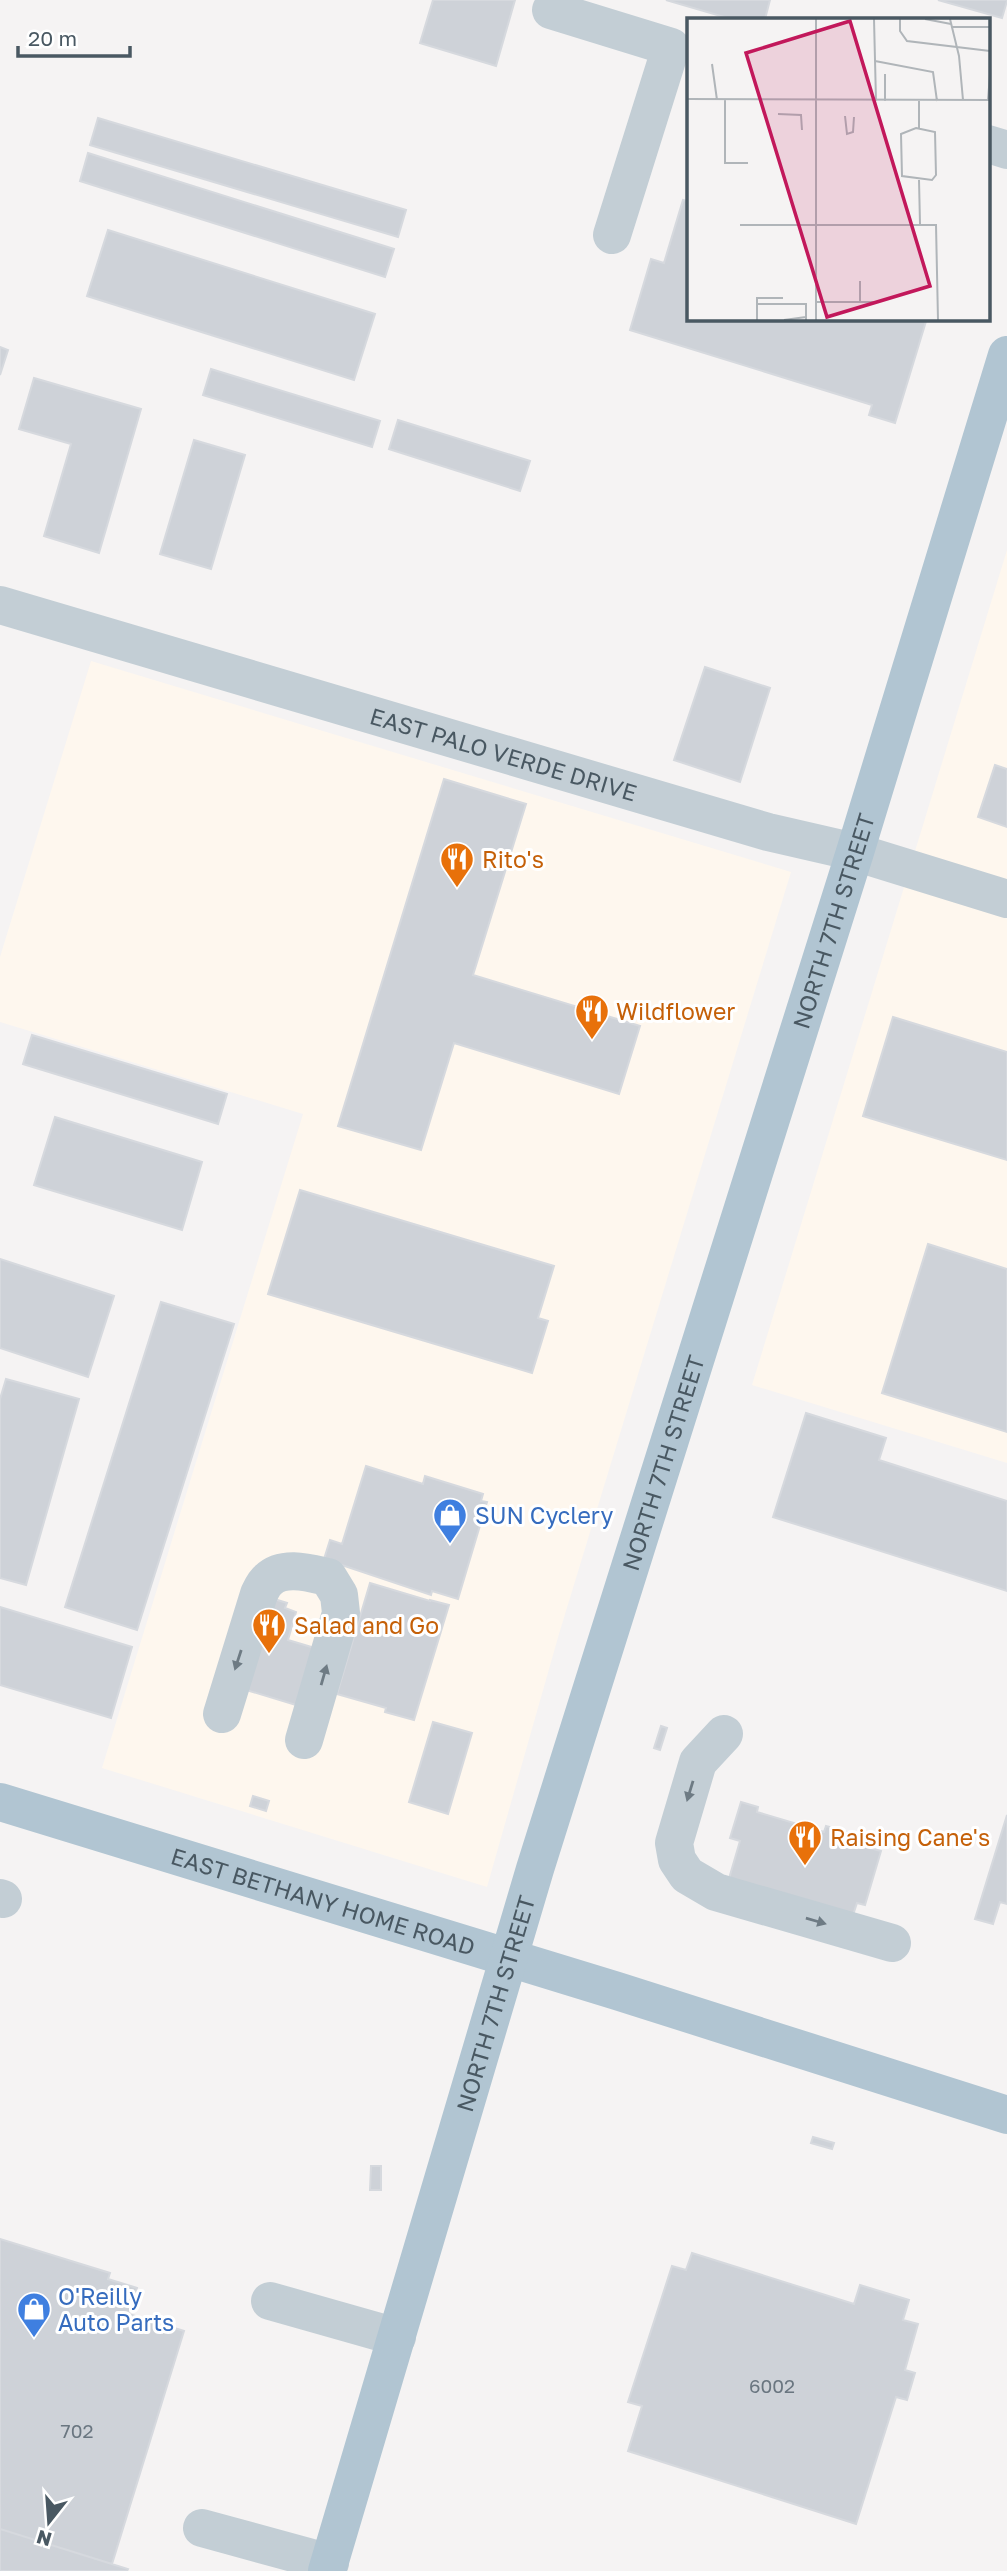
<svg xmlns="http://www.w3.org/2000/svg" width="1007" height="2571" viewBox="0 0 1007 2571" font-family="'Golos Text',sans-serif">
<rect width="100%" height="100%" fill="#f5f3f3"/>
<path fill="#fef7ee" d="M1007,550V1463L752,1385Z
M91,661L791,872L559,1634L487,1887L102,1768L303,1114L0,1022V957Z"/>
<path fill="#ced2d8" stroke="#d6d9de" stroke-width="2" d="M433,0H515L496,66L420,43Z
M666,0H770L765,19H731Z
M938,0H1007V1L1002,18Z
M98,118L406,210L398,237L90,145Z
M88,153L394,249L385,277L80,181Z
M683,200L688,201V318H927L895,423L869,415L872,405L630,330L651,259L664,263Z
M108,230L375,314L354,380L87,296Z
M0,347L8,350L0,375Z
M211,369L380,421L372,447L203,395Z
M34,378L141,409L99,553L44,536L71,444L19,429Z
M398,420L530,461L520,491L389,449Z
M194,440L245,455L211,569L160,554Z
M705,667L770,688L740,782L674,760Z
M995,765L1007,769V827L978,817Z
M444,779L526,804L473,975L640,1026L619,1094L454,1043L421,1150L338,1126Z
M893,1017L1007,1052V1160L863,1116Z
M32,1035L227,1094L218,1124L23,1064Z
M55,1117L202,1162L182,1230L34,1185Z
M300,1190L554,1266L538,1318L548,1321L532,1373L268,1294Z
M928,1244L1007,1269V1432L882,1393Z
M0,1259L114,1296L88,1377L0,1348Z
M161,1302L234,1324L137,1630L65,1607Z
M6,1379L79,1399L26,1585L0,1578V1399Z
M806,1413L886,1438L879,1460L1007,1501V1591L773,1517Z
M366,1466L423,1484L425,1476L483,1494L481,1501L487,1502L458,1599L432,1591L431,1595L324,1559L330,1540L342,1544Z
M370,1583L430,1601V1600L449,1605L414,1720L385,1712L386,1708L337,1694Z
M271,1598L287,1603L285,1608L296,1612L288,1640L318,1649L296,1705L243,1689Z
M0,1607L132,1647L111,1718L0,1685Z
M433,1722L472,1733L448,1814L409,1802Z
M661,1726L667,1728L660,1750L654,1748Z
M253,1796L269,1801L266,1811L250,1806Z
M741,1802L758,1807L757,1812L824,1832L826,1826L854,1834L851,1843L881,1851L865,1905L857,1903L853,1915L728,1882L740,1841L730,1838Z
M1007,1815V1904L1000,1902L993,1924L975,1919Z
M813,2137L834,2143L832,2149L811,2143Z
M371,2166H381V2190H370Z
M0,2239L110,2273L108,2279L137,2288L129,2314L184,2331L112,2564L0,2529Z
M692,2253L854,2304L860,2285L909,2300L903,2320L918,2324L905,2370L915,2373L907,2400L896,2397L856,2524L628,2451L642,2406L628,2402L672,2266L686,2270Z
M0,2529L128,2569L127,2571H0Z"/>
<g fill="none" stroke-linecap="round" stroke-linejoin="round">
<g stroke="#c3ced5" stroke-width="38">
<path d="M551,10L671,47L612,235"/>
<path d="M988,144L1007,150"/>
<path id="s1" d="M0,605L768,832L855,852L1007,899"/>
<path d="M222,1714L259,1594C261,1590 264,1583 268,1580C283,1565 310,1573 328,1577L339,1595L341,1613L304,1740"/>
<path d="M724,1734L698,1762L674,1843L677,1860L687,1875L716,1892L892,1943"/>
<path d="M0,1898L3,1899"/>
<path d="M270,2301L397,2337"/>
<path d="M202,2528L330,2563"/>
</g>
<g stroke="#b1c5d2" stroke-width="38">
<path id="s2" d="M0,1802L617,1991L1007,2115"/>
<path id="s3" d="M327,2571L535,1869L855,852L1007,355"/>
</g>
</g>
<defs><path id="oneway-solid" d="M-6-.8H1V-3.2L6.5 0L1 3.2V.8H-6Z" transform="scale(1.75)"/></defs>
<g fill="#6e7b84">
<use href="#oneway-solid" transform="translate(238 1660) rotate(108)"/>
<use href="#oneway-solid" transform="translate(324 1675) rotate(-74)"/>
<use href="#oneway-solid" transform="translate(690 1791) rotate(107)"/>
<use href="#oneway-solid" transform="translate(816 1921) rotate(16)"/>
</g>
<defs>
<g id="restaurant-pin" transform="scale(1.75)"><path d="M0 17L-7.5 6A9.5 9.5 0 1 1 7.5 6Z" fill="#e8710a" stroke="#fff"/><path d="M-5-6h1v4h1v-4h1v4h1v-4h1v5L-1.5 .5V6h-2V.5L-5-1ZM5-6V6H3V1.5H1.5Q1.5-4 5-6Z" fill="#fff"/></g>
<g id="shop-pin" transform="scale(1.75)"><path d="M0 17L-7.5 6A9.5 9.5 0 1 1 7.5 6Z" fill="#3f7fe0" stroke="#fff"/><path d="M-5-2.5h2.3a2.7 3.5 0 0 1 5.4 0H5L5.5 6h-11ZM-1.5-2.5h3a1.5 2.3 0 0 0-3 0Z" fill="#fff"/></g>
</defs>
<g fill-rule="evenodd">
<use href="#restaurant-pin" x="457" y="859"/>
<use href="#restaurant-pin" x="592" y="1011"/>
<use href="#shop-pin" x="450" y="1515"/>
<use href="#restaurant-pin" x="269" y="1625"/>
<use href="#restaurant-pin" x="805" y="1837"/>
<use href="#shop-pin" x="34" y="2309"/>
</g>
<g text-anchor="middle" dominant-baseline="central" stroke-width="6" stroke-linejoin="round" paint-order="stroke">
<g font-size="19" fill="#6a7680">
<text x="772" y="2385">6002</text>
<text x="77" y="2430">702</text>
</g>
<g font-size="23" fill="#495862" stroke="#fff">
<text stroke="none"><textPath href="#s1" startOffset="525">EAST PALO VERDE DRIVE</textPath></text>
<text stroke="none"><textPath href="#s3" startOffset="1726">NORTH 7TH STREET</textPath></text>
<text stroke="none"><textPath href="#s3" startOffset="1158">NORTH 7TH STREET</textPath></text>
<text stroke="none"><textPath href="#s2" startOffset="338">EAST BETHANY HOME ROAD</textPath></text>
<text stroke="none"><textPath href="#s3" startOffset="592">NORTH 7TH STREET</textPath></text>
</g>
<g font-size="23" fill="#c56008" stroke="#fff" text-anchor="start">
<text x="482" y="859">Rito's</text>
<text x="616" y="1011">Wildflower</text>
<text x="294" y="1625">Salad and Go</text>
<text x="830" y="1837">Raising Cane's</text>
</g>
<g font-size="23" fill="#366cbe" stroke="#fff" text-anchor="start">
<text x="475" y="1515">SUN Cyclery</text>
<text x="58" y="2296">O'Reilly<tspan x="58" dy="26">Auto Parts</tspan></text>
</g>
</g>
<g transform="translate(687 18)">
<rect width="303" height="303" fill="#f5f3f3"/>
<path fill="none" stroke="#b0b5b9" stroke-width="2" d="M187,1L189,83M213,1V13L220,23L303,33M238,1L264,6M263,1L272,38L276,82M264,9H303M188,43L246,54L250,83M25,46L30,82M0,81L303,82M38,82V145H61M301,82L303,57M198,83V56M232,83V110M91,96L114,97L115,112M158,98L160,116L166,114L167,99M229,110L248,114L249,157L245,162L215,158L214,116ZM232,162L233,206M53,207H249L251,302M173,263V284H187M129,284H173M70,286V280H96M70,302V286H119V302M97,302L119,299M129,302V1"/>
<path fill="#c2185b" fill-opacity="0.15" stroke="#c2185b" stroke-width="3.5" d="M163,3L243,268L140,299L59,35Z"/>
<rect width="303" height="303" fill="none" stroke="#495862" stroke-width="3.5"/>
</g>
<g transform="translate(49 2522) rotate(197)" stroke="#ffffff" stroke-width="5" paint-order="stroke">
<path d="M0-5L12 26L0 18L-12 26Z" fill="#495862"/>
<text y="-10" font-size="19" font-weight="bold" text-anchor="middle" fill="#495862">N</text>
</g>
<path d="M18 46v10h112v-10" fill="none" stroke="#495862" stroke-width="3.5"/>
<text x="28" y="46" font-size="21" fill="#495862" stroke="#ffffff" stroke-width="5" paint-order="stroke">20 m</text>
</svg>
